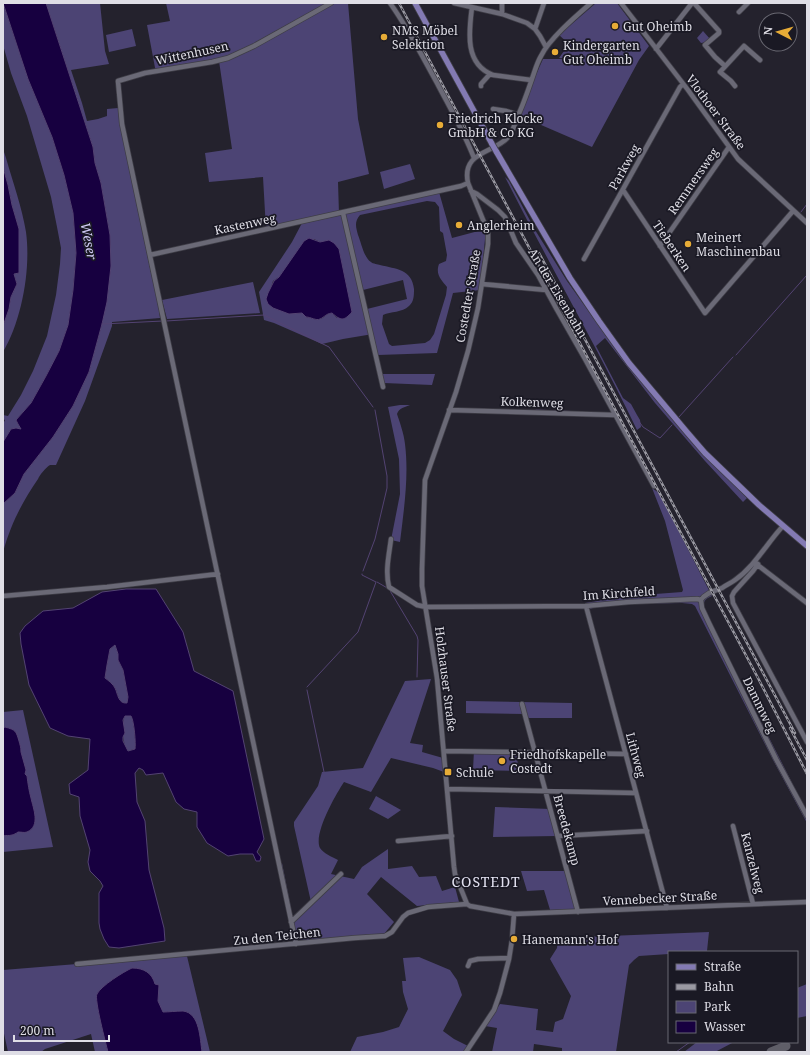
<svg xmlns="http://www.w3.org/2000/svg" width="810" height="1055" viewBox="0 0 810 1055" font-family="'Noto Serif',serif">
<rect width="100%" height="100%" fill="#24222d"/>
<path fill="#4c4474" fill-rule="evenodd" d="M3,3L28,79L52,137L64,175L73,213L76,253L73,290L68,325L59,351L46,376L31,403L16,420L18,424L21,429H11L3,442V424L5,420L3,419V415L8,416L21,395L33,371L47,336L56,295L60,264L61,248L57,227L51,197L27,116L11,73L3,45Z
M46,3H100L105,51L109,64L71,70L82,103L87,121L98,119L107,116V109L118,108L150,268L158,301L160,318L112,322V326L85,401L56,465C54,465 51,465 50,465C45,468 40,475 38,479C21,504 11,524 3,552V504L15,493L24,474L53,437L73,406L89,372L102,324L111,266L110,235L101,183L95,163L93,147Z
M166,3H348L358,119L369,174L338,182L339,214L439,192L452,238L486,229L480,290L453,293L437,353L378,355L373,334L343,339L322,344L274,323L264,320L259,292L292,242L302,223L266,230L263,177L209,182L205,153L232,149L219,61L156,73L147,25L170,21ZM427,201L435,202L439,207L440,231L443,233L447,255L446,261L439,264C435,275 442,280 447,287L446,295L434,334L430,340L425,343L392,346L389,344L382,324L383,315C391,311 402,313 409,306C414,302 414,295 414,289C412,269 396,269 380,265C378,264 373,264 371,262C364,258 361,242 358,235C356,227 354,222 360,215ZM314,239L320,242L337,318L332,313C325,314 325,318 320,319C316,321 311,317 306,317L302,313L289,314L271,287L273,281L279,277ZM403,280L407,299L367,309L363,290Z
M596,3H617L649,46L639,60L592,147L518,115L543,59H570L559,58L569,44L559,35Z
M132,29L136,46L109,52L106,35Z
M703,31L710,39L707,42L701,43L697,38Z
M3,149L6,158C13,183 22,207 26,232C31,269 22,320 3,352V326L9,309L11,297L17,284L14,274L19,273V230L12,205L8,185L3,167Z
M410,164L415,179L384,189L380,172Z
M505,177L509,181L535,230L567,281L607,337L657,401L707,457L747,498L743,502L705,461L655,403L605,338L596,346L623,398L631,404L637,415L640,420L641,427L637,430C596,345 548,262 505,177Z
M253,282L260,313L167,319L162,300Z
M382,374H435L432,385L384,383Z
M400,405H410C405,407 399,408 397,414C400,423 404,434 405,444C409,476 404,509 400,542L391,540L400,494L399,459L388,407Z
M652,488L659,493L712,596C707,598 703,600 704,607L737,675L807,812V823L773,760L695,606L692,604L682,603L629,604L593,608L590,609L588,614L585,603L629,596L682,592L683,590L665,521Z
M115,645L118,654V660L123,670L128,697L127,703C118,704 119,695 115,688C113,684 109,681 105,678L107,665L110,649Z
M431,679L410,743L423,745L422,752L443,758L444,772L433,768L391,758L371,792L344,782C336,794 313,834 320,848C323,853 332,857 338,860L331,874L354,879L362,867L388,849V869L412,866L419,877L436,876L442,891L455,887L459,902L417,906L381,877L367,894L394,922L384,934L294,944L277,864L282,863L293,918L311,902L294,826V822L318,786L322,772L363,768L405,681Z
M466,701L572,703V718H526L525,714L466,713Z
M23,710L53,847L3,852V712Z
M125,716H131C134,720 136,744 135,749L127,751C123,743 121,724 125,716Z
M474,750L517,752L518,771L473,770Z
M376,796L401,810L388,819L369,809Z
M495,807L551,809L557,836L493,837Z
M521,871H569L580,911L551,913L544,890L527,891Z
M709,932L707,951L689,952H669V954L639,956L634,960L629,965L616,1052H562V1048L534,1044L533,1052H492L497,1028L485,1026L500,1004L538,1009L536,1030L553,1032L555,1022L563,1019L571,996L550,959L557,948L558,938Z
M186,952L210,1052H95L91,1034L45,1049L41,1052H8L3,1029V970L77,964Z
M419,957L450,970L457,980L462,995L443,1031L454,1039L470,1047L468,1052H350L357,1037L383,1032L399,1027L408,1009L403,992L402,981H406L403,958Z
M807,984V1016L797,1018V988Z
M697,1042H734L715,1052H684Z"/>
<path fill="#170040" stroke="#534372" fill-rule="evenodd" d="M3,3H46L93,147L95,163L101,183L110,235L111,266L107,302L102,324L89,372L73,406L53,437L24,474L15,493L3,504V442L11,429L16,428L21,429L18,424L16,420L31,403L46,376L59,351L68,325L73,290L76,253L73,213L64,175L52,137L28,79Z
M3,167L8,185L12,205L19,229V273L14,274L17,284L11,297L9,309L3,326Z
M309,238L320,242L329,240L334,243L339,249L352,312C344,321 341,321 332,313C325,314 325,317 320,319C316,321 311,317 306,317L302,313L289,314L273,308L268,304L266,299L268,293L274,281L279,277L304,241Z
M126,589H156L183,632L194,671L233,691L264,839L257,852L261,857L260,861H256L253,854H240L228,856L207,843L197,827V812L184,809L176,802L163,773L146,775L143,770L139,768L135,773L137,802L145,821L149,870L164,928L165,941L119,948L109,947L104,939L100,929L99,923V893L103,886L100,881L90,871L88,862L90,850L80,816L79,797L70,794L69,784L88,770L90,739L68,736L50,728L29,685L21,644L20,633L25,626L43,611L73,608L102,592ZM115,645L118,654V660L123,670L128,697L127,703C118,704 118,694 115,688C113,684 109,681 105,678L107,665L110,649ZM125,716H131C134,720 136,744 135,749L128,751L123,741V737L125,733L123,720Z
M5,727C16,730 16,731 19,741C20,745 21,747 21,752L26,770L25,774L27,776C28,784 29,791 31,798C33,808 41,826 27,832C24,833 22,832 18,832C17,833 13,835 12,835C9,836 6,835 3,836V728Z
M132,968C144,968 152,973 155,984L159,985L158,1001L163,1012C169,1012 176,1011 183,1011C200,1013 200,1039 202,1052H108C106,1044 94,999 97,994C101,986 123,972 132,968Z"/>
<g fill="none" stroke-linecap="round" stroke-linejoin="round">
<path stroke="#534372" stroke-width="1" d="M801,212L807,204
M166,321L264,315L329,347L373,407
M102,324L163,321
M736,355L807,275
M627,405L643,427L660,438L672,425
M536,410L583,412
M679,417L733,357
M363,571L375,539L387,488V476L375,410
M377,582L389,589L417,636L418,640L417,677
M307,687L358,632L376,582L362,575V574
M307,690L324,772
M797,991L807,987
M676,1052L690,1042"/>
<path stroke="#5f5e68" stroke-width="9" d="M771,1052L786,1046"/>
<g stroke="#3f3e47" stroke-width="6">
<path id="minor" d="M390,3C408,28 422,56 437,83C450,108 464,132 474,158
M454,3L502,14L527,23L535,29L540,36L546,47
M591,3C576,16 549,39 541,56C538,61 536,67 534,73C529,88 524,103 517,118C515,124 513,130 510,135C496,154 461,150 468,183L488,232V244L478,308L468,351L456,392L425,480L422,569V586L437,678L454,867L455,874L467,904L470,906L514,914L807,902
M621,3L688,90L738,159L753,173L807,223
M694,3L719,31V33L705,45L715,57L725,66
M472,7C469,31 464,64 493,75L531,80
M739,12L748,3
M502,14V3
M535,29L544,3
M656,49L692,3
M481,86V84L490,74
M735,86L731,81L720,72L744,46L760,60
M493,109L506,111L519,115
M623,190L705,313L793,211
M471,191L477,194L498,210L505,217L516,243L538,275L556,308L585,359L654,486
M343,213L383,387
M660,246L729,147
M150,255L461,186L468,183
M584,259L680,87L683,84
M482,284L546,290
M449,410L615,415
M391,539C389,555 385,571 389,587L417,605L426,607L586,606L629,602L697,599L701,600
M755,563L807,603
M758,564L753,571L734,592L732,596L733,603L807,742
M3,596L107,587L218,574
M701,600L702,608L709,623L737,680L776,759L807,816
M701,600C705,593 715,591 722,588C726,585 731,583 735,580C755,566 767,543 783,526
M586,606L667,908
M522,704L578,912
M444,751L626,754
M448,789L636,793
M733,826L753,904
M558,836L647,831
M398,841L452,836
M291,922L341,874
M296,944L122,124L118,81L145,73L212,62L228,58L254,46L331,3
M77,964L354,938L385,936L392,932L403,917L408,913L428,907L467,904
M468,966L470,961L478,959L509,958
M466,1052L494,1010L500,993L509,959L512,940L514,914"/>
</g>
<g stroke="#3f3e47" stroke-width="7">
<path id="major" d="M415,3L492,144
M496,151L570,278L599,321L629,363L686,431L705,453L759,505L807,546"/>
</g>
<use href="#minor" stroke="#6a6976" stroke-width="4.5"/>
<use href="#major" stroke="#837ab3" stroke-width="5.5"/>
<g stroke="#9a99a2" stroke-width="2.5">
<path id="rail" d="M399,3L758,678L807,774
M539,253L795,733
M790,728L807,760"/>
</g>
<use href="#rail" stroke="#1a1924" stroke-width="1" stroke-dasharray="3" stroke-linecap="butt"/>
<g stroke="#3f3e47" stroke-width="7" stroke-linecap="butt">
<path id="major-bridge" d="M492,144L496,151"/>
</g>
<use href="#major-bridge" stroke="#837ab3" stroke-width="5.5"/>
</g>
<g fill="#e7ac37" stroke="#1a1924" stroke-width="1.5">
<circle cx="615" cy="26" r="4"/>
<circle cx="384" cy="37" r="4"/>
<circle cx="555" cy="52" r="4"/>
<circle cx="440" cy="125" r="4"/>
<circle cx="459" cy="225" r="4"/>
<circle cx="688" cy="244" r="4"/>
<circle cx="502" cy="761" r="4"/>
<rect x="444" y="768" width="8" height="8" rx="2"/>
<circle cx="514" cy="939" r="4"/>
</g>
<g text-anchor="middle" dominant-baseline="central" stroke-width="3.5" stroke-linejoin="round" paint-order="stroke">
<g font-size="12" fill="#dfdee6" stroke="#1a1924" text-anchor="start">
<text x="623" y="26">Gut Oheimb</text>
<text x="392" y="30">NMS Möbel<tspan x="392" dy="14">Selektion</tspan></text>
<text x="563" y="45">Kindergarten<tspan x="563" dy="14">Gut Oheimb</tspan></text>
<text x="448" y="118">Friedrich Klocke<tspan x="448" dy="14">GmbH &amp; Co KG</tspan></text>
<text x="467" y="225">Anglerheim</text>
<text x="696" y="237">Meinert<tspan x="696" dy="14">Maschinenbau</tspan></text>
<text x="510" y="754">Friedhofskapelle<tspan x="510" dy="14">Costedt</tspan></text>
<text x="456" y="772">Schule</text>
<text x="522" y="939">Hanemann's Hof</text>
</g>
<g font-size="12" fill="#dfdee6" stroke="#1a1924">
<text transform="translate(192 53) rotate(-12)">Wittenhusen</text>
<text transform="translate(716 112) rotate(53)">Vlothoer Straße</text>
<text transform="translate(624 167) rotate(-61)">Parkweg</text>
<text transform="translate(693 181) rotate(-55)">Remmersweg</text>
<text transform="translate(245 224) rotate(-12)">Kastenweg</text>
<text transform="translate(672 246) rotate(56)">Tieberken</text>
<text transform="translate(558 293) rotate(59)">An der Eisenbahn</text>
<text transform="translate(468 296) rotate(-80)">Costedter Straße</text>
<text transform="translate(532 402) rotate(2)">Kolkenweg</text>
<text transform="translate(619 593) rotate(-4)">Im Kirchfeld</text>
<text transform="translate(446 679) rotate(83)">Holzhauser Straße</text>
<text transform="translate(760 705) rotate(64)">Dammweg</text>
<text transform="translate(636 755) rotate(75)">Lithweg</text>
<text transform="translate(567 830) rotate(75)">Breedekamp</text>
<text transform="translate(753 863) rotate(76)">Kanzelweg</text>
<text transform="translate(660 898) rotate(-3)">Vennebecker Straße</text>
<text transform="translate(277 936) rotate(-6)">Zu den Teichen</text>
</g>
<g font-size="13" font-style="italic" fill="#cfcaf4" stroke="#1a1924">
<text transform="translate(89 241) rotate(79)">Weser</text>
</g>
<g font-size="14" letter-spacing="1" fill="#e2e1f0" stroke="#1a1924">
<text x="486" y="881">COSTEDT</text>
</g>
</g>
<rect width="810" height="1055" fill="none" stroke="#dfdee6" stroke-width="8"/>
<rect x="668" y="951" width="130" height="92" fill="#1a1924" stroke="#696872"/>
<rect x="676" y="964" width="20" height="6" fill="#837ab3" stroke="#696872"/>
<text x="704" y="971" font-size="12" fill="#dfdee6">Straße</text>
<rect x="676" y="984" width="20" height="6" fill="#9a99a2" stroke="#696872"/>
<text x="704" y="991" font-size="12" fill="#dfdee6">Bahn</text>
<rect x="676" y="1001" width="20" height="12" fill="#4c4474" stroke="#696872"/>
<text x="704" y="1011" font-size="12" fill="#dfdee6">Park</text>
<rect x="676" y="1021" width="20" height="12" fill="#170040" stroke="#696872"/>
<text x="704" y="1031" font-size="12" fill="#dfdee6">Wasser</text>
<g transform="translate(778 32) rotate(276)"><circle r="19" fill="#1a1924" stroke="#696872"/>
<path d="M0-3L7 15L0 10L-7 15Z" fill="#e7ac37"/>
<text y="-6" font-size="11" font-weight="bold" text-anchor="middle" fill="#dfdee6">N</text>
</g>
<path d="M14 1035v6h95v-6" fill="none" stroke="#dfdee6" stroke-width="2"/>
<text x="20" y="1035" font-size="12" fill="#dfdee6" stroke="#1a1924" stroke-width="3" paint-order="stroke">200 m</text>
</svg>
